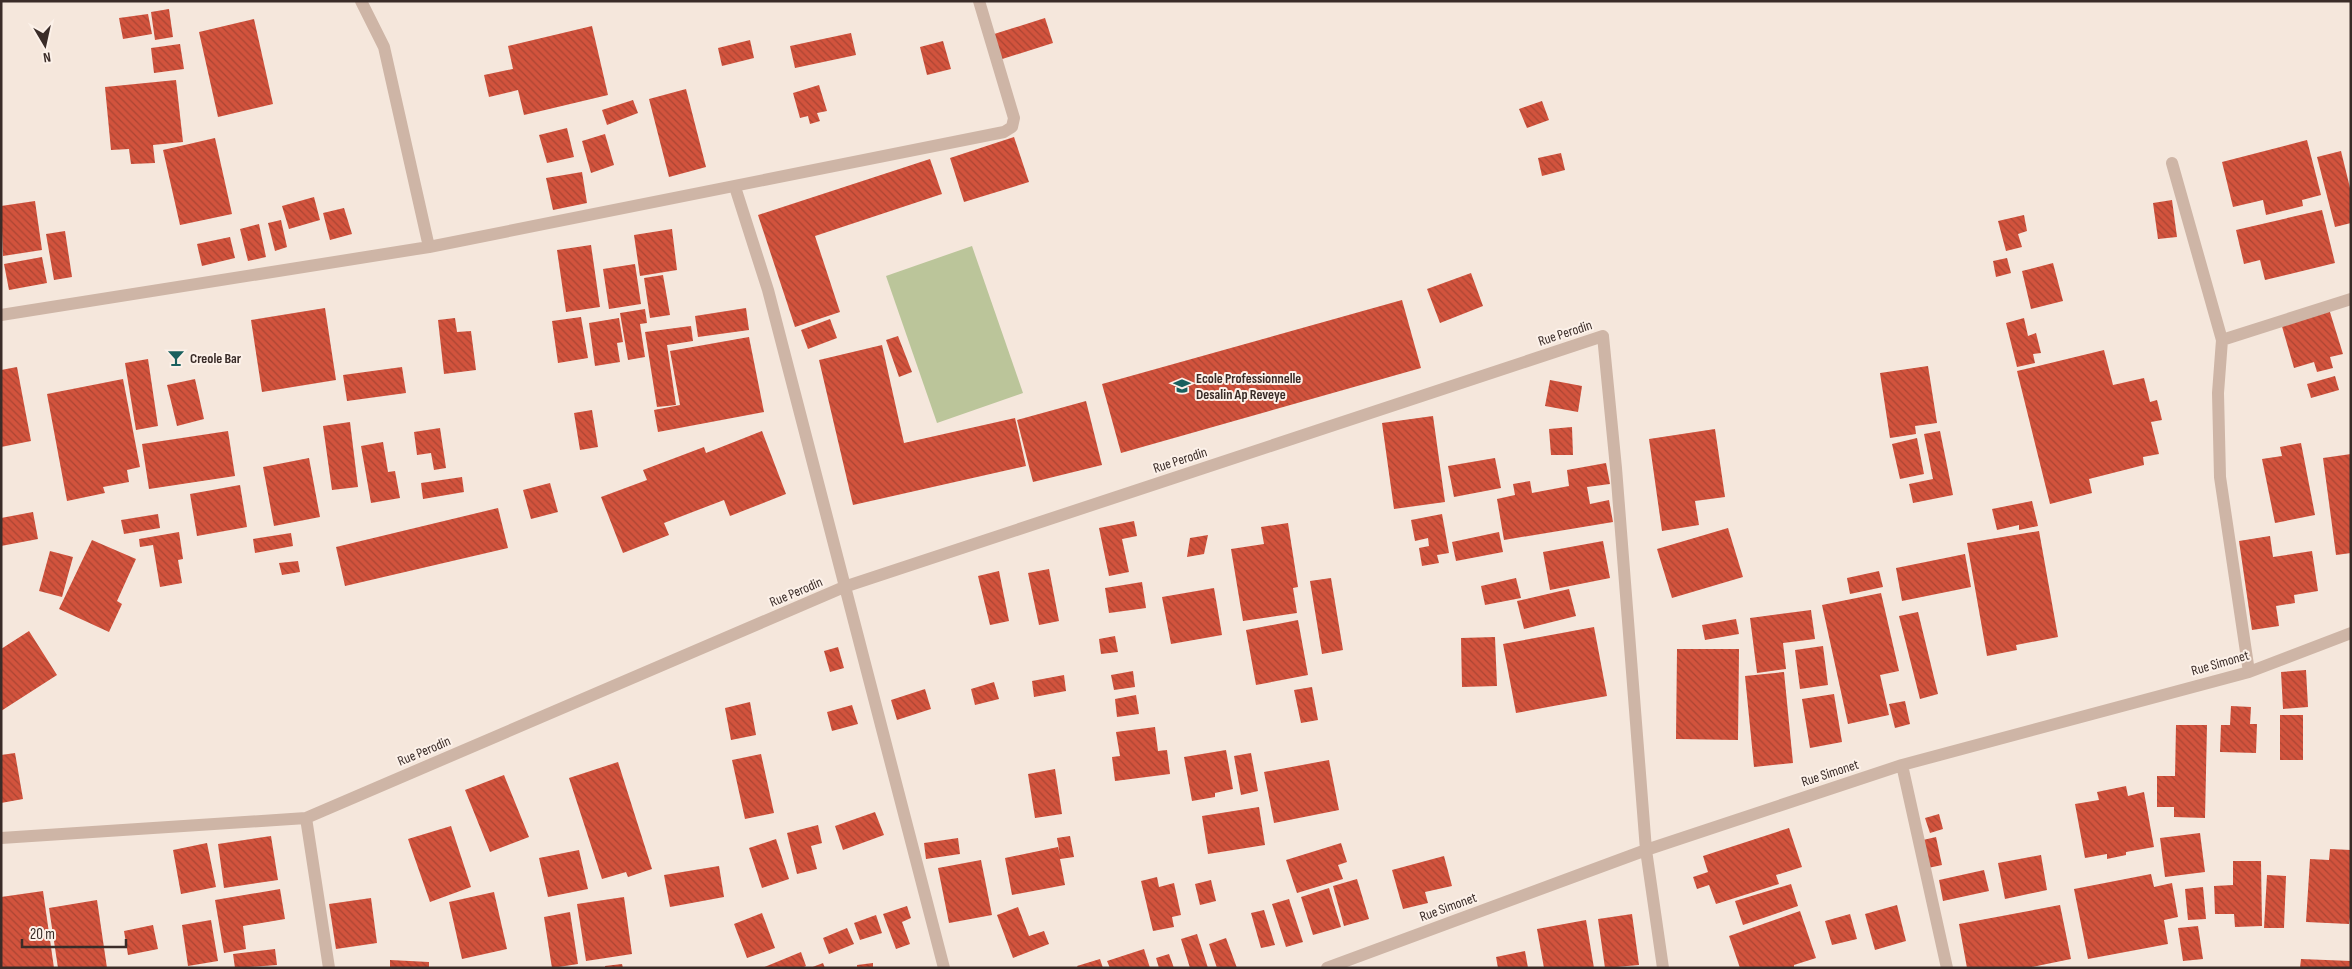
<svg xmlns="http://www.w3.org/2000/svg" width="2352" height="969" viewBox="0 0 2352 969" font-family="'Sofia Sans Condensed',sans-serif">
<defs>
<pattern id="building-back-hatch" width="6" height="6" patternUnits="userSpaceOnUse" patternTransform="scale(1.25)"><rect width="6" height="6" fill="#d2533d"/><path d="M-1 5l2 2M0 0l6 6M5-1l2 2" fill="none" stroke="#ab4533"/></pattern>
</defs>
<rect width="100%" height="100%" fill="#f5e7dc"/>
<path fill="#bbc59a" d="M972,246L1023,393L937,423L886,276Z"/>
<path fill="url(#building-back-hatch)" d="M169,9L173,37L155,40L151,12Z
M148,14L152,34L123,39L119,18Z
M1045,18L1053,43L999,60L991,35Z
M254,19L273,104L218,117L199,32Z
M592,26L608,95L524,115L518,90L489,97L484,75L513,69L508,46Z
M851,33L856,55L795,68L790,46Z
M750,40L754,58L722,66L718,48Z
M943,41L951,69L927,75L920,47Z
M180,44L184,69L154,73L151,48Z
M176,80L183,142L153,145L155,163L131,164L129,149L111,150L105,87Z
M819,85L827,111L817,113L820,121L810,124L808,116L800,118L793,93Z
M686,89L706,167L669,177L649,99Z
M633,100L638,113L607,125L602,110Z
M1542,101L1549,120L1527,128L1519,109Z
M567,128L574,157L547,163L539,135Z
M605,134L614,165L591,173L582,141Z
M1014,137L1029,182L964,202L950,158Z
M215,138L232,214L180,225L163,150Z
M2307,140L2321,195L2302,200L2303,206L2266,215L2263,200L2233,207L2222,162Z
M2341,151L2351,192V223L2335,227L2317,157Z
M1561,153L1565,170L1542,176L1538,158Z
M930,159L942,194L815,236L840,312L795,327L758,215Z
M582,172L587,203L553,210L546,178Z
M314,197L320,220L289,229L282,206Z
M2172,200L2177,237L2158,239L2153,203Z
M35,201L42,250L3,256L1,206Z
M344,208L352,234L330,240L323,213Z
M2322,210L2335,263L2265,280L2260,260L2244,264L2236,230Z
M2024,215L2027,231L2018,234L2022,247L2006,251L1998,221Z
M281,220L287,247L275,251L268,223Z
M259,224L266,257L248,261L240,229Z
M672,229L677,270L640,276L634,235Z
M65,231L72,277L54,280L46,234Z
M230,237L235,258L202,266L197,244Z
M591,245L600,307L566,312L557,250Z
M42,257L47,283L9,290L4,264Z
M2007,258L2011,273L1996,277L1993,261Z
M2053,263L2063,301L2031,309L2022,271Z
M635,264L641,304L609,309L603,269Z
M1471,273L1483,306L1440,323L1427,289Z
M663,275L670,315L650,318L644,278Z
M1402,300L1421,368L1121,453L1102,384Z
M325,308L336,380L262,392L251,320Z
M746,308L749,330L698,337L695,316Z
M645,309L647,323L640,324L645,357L628,360L620,313Z
M2329,309L2343,354L2330,357L2333,368L2317,372L2314,362L2294,368L2281,323Z
M581,317L588,358L558,363L552,321Z
M455,318L457,332L471,331L476,370L444,374L438,320Z
M619,318L623,342L617,343L620,362L595,366L589,323Z
M2024,318L2028,336L2036,333L2041,353L2033,354L2035,363L2017,367L2006,323Z
M830,319L837,338L808,349L801,330Z
M691,326L693,341L667,345L676,405L657,407L645,332Z
M898,336L912,372L899,377L886,340Z
M749,337L764,412L658,432L654,410L680,405L670,351Z
M882,345L904,443L1015,418L1026,466L853,505L819,360Z
M2104,350L2113,385L2144,378L2150,402L2157,400L2162,420L2151,422L2159,454L2143,457L2144,465L2089,479L2092,493L2050,504L2017,371Z
M148,359L158,426L136,430L125,363Z
M1928,366L1937,423L1915,426L1916,434L1890,438L1880,373Z
M17,367L31,441L1,447V370Z
M402,367L406,393L347,401L343,375Z
M2335,376L2339,390L2311,398L2307,384Z
M123,379L140,467L127,470L129,482L103,487L105,493L67,501L47,394Z
M195,379L204,419L177,426L167,385Z
M1550,380L1582,386L1578,412L1545,406Z
M1086,401L1102,465L1033,482L1017,420Z
M592,410L598,447L580,450L574,413Z
M1433,416L1445,502L1394,509L1382,423Z
M350,422L358,487L332,490L323,426Z
M1572,427L1573,455H1551L1549,429Z
M440,428L446,468L434,470L431,453L417,455L414,432Z
M1715,429L1725,497L1695,501L1699,525L1662,531L1649,439Z
M228,431L235,476L149,489L142,444Z
M762,431L786,494L730,516L724,500L664,523L669,535L623,553L601,497L647,480L643,470L704,447L706,453Z
M1940,431L1953,495L1913,503L1909,484L1933,479L1924,434Z
M1917,438L1924,474L1900,479L1892,444Z
M383,442L388,472L395,471L400,498L371,503L361,446Z
M2301,443L2315,515L2275,523L2262,459L2282,456L2280,447Z
M2351,454V553L2336,555L2323,458Z
M309,458L320,517L274,526L263,467Z
M1495,458L1501,488L1454,497L1448,466Z
M1606,463L1610,484L1587,487L1590,504L1609,500L1613,522L1504,540L1497,499L1515,495L1513,484L1530,481L1532,493L1569,486L1567,470Z
M462,477L464,492L423,499L421,483Z
M550,483L558,512L531,519L523,490Z
M240,485L247,527L197,536L190,494Z
M2032,501L2038,526L2019,530V525L1997,530L1992,509Z
M498,508L508,548L345,586L336,547Z
M33,512L38,539L1,546V518Z
M158,514L160,528L124,534L121,520Z
M1442,514L1449,553L1437,555L1439,563L1422,566L1419,548L1429,546L1428,538L1415,541L1411,520Z
M1134,521L1137,536L1122,539L1129,572L1109,576L1099,528Z
M1288,523L1298,587L1293,588L1297,613L1243,621L1231,549L1264,544L1261,527Z
M1728,528L1743,577L1672,598L1657,549Z
M2039,531L2058,637L2016,645L2017,650L1987,656L1967,543Z
M179,532L183,559L178,560L182,583L160,587L153,545L140,547L139,539Z
M1499,532L1503,552L1456,561L1452,542Z
M291,533L293,546L255,553L253,539Z
M1208,535L1204,554L1187,557L1190,538Z
M2270,536L2273,557L2312,551L2318,591L2294,595L2295,603L2276,606L2279,626L2252,630L2239,541Z
M92,540L136,559L117,601L122,604L109,632L59,609Z
M1603,541L1610,578L1550,590L1543,552Z
M50,551L73,557L62,597L39,591Z
M1965,554L1971,587L1902,601L1896,568Z
M298,561L300,572L282,575L279,563Z
M1049,569L1059,621L1039,625L1028,573Z
M999,571L1009,621L990,625L978,576Z
M1879,571L1883,587L1850,594L1847,578Z
M1331,578L1343,650L1322,654L1310,581Z
M1516,578L1521,598L1485,605L1481,586Z
M1142,582L1146,608L1109,613L1105,588Z
M1214,588L1222,635L1171,644L1162,597Z
M1569,589L1576,616L1524,629L1517,601Z
M1881,593L1899,671L1880,675L1889,715L1848,724L1822,605Z
M1811,610L1815,639L1783,643L1786,669L1757,673L1750,618Z
M1918,612L1938,694L1920,699L1899,616Z
M1736,619L1739,634L1705,640L1702,625Z
M1298,620L1308,675L1256,685L1246,630Z
M1594,627L1607,696L1516,713L1503,644Z
M29,631L57,675L1,711V649Z
M1115,636L1118,652L1101,654L1099,639Z
M1495,637L1497,686L1462,687L1461,638Z
M1823,646L1828,685L1800,689L1795,650Z
M838,647L844,668L830,672L824,651Z
M1677,649H1739L1738,740L1676,739Z
M2306,670L2308,707L2283,709L2281,672Z
M1133,671L1135,687L1114,690L1111,675Z
M1784,672L1793,763L1754,767L1745,676Z
M1064,675L1066,691L1034,697L1032,681Z
M994,682L999,699L975,705L971,689Z
M1312,687L1318,720L1301,723L1294,690Z
M925,689L931,709L897,720L891,700Z
M1834,694L1842,742L1810,748L1802,699Z
M1136,695L1139,714L1117,717L1115,699Z
M1905,701L1910,724L1895,728L1889,704Z
M750,702L756,735L731,740L725,708Z
M852,705L858,724L832,731L827,712Z
M2231,706L2251,707L2250,724H2257L2256,753L2220,752L2221,725H2230Z
M2280,715H2303V760H2280Z
M2176,725H2207L2205,818L2174,817V807H2157V776H2175Z
M1155,727L1158,751L1167,750L1170,774L1115,781L1112,757L1120,756L1116,732Z
M1226,750L1233,789L1215,793V797L1192,801L1184,757Z
M15,753L23,799L1,803V755Z
M1251,753L1258,791L1241,795L1234,756Z
M761,754L774,813L745,819L732,760Z
M1329,760L1339,810L1274,823L1264,772Z
M618,762L652,869L628,877L626,872L602,879L569,778Z
M1055,769L1062,814L1035,818L1028,774Z
M504,775L529,837L490,852L465,790Z
M2126,786L2128,796L2144,792L2154,847L2126,852V855L2107,859V854L2085,858L2075,804L2099,800L2097,792Z
M1259,807L1265,845L1208,854L1202,816Z
M875,812L884,835L843,850L835,826Z
M1939,814L1943,829L1930,833L1925,818Z
M818,825L822,843L811,846L817,869L797,874L787,833Z
M451,826L471,887L430,902L408,839Z
M1789,828L1802,867L1776,875L1779,884L1716,904L1709,885L1697,889L1693,877L1708,872L1703,856Z
M2200,833L2205,872L2165,877L2160,838Z
M271,836L278,880L224,888L218,844Z
M1070,836L1074,857L1060,859L1065,885L1012,895L1005,858L1058,847L1060,855L1057,838Z
M1936,837L1942,865L1928,868L1923,840Z
M958,838L960,854L926,859L924,843Z
M776,839L789,879L762,888L749,848Z
M207,843L216,887L181,894L173,850Z
M1341,843L1347,862L1338,865L1343,879L1297,893L1286,860Z
M2330,849L2351,850V911L2349,924L2306,922L2310,859L2329,860Z
M579,850L588,889L548,897L539,858Z
M2041,855L2047,890L2005,899L1998,863Z
M1444,856L1452,886L1425,892L1428,903L1403,909L1392,870Z
M981,860L992,915L949,923L938,868Z
M2233,861H2261L2262,926L2235,927L2234,914H2215L2214,886L2233,885Z
M719,866L724,897L670,907L664,875Z
M1984,870L1989,891L1943,901L1939,880Z
M2151,874L2154,887L2172,883L2178,917L2164,920L2168,944L2088,959L2074,889Z
M2267,875L2286,876L2284,928H2264Z
M1157,877L1159,887L1174,883L1181,915L1172,917L1174,927L1153,931L1141,881Z
M1357,879L1369,919L1344,926L1333,886Z
M1211,880L1216,901L1200,905L1195,884Z
M1791,884L1798,906L1743,925L1735,901Z
M2203,887L2206,919L2188,920L2185,889Z
M1329,888L1341,927L1313,935L1301,897Z
M280,889L285,919L243,926L246,949L224,953L215,900Z
M43,891L54,968H1V897Z
M494,892L507,949L462,959L449,902Z
M624,897L632,954L586,961L577,904Z
M371,898L377,943L336,949L329,904Z
M1289,899L1303,942L1286,947L1272,904Z
M97,900L107,968H58L49,908Z
M1897,905L1906,941L1875,950L1865,914Z
M2060,905L2071,959L2027,968H1967L1959,924Z
M907,906L911,918L902,922L910,944L896,949L883,914Z
M1018,907L1029,936L1044,931L1049,944L1013,958L997,915Z
M1264,910L1275,945L1261,948L1251,913Z
M1800,911L1816,958L1794,965V968H1740L1729,936Z
M570,912L578,964L552,968L544,917Z
M762,913L775,948L747,958L734,924Z
M1632,914L1639,965L1605,968L1598,919Z
M1850,914L1857,939L1832,945L1825,921Z
M876,915L882,933L860,940L854,923Z
M211,920L218,961L188,966L182,925Z
M1586,920L1594,968H1544L1537,929Z
M153,925L158,949L128,955L124,931Z
M2198,926L2203,959L2183,961L2178,928Z
M847,928L854,944L829,954L823,938Z
M1197,934L1208,968H1190L1181,939Z
M1226,938L1237,968H1217L1209,944Z
M275,949L277,965L235,968L233,954Z
M1144,949L1150,968H1110L1107,961Z
M1525,951L1528,968H1498L1496,957Z
M801,952L806,966L802,968H762Z
M1169,954L1174,968H1159L1156,958Z
M1100,959L1103,968H1078L1077,966Z
M2301,959L2351,961V968H2300Z
M390,960L429,962V968H390Z
M823,963L825,968H810Z
M873,963V968H857V965Z
M622,964L623,968H605V966Z"/>
<g fill="none" stroke-linecap="round" stroke-linejoin="round">
<path stroke="#ceb5a6" stroke-width="12" d="M361,1L384,47L429,247
M2172,163L2222,340L2218,393L2220,477L2249,672
M735,187L768,290L944,968
M1,315L429,247L1004,132L1012,127L1014,118L979,1
M2222,340L2351,299
M1902,765L1947,968
M306,818L329,968
M1,838L306,818L844,587L1603,336L1616,468L1646,850L1663,968
M1327,968L1646,850L1902,765L2249,672L2351,633"/>
</g>
<defs>
<g id="bar-bare" transform="scale(1.35)"><path d="M-6-5H6L.8 .8V4.5H3.5V6h-7V4.5H-.8V.8Z" fill="#19605e" stroke="#fcf1e9" stroke-width="2.5" paint-order="stroke"/></g>
<g id="university-bare" transform="scale(1.35)"><path d="M0-5L7-2L0 1L-7-2ZM-4 1L0 2.5L4 1V4Q0 6-4 4Z" fill="#19605e" stroke="#fcf1e9" stroke-width="2.5" paint-order="stroke"/></g>
</defs>
<g fill-rule="evenodd">
<use href="#bar-bare" x="176" y="358"/>
<use href="#university-bare" x="1182" y="386"/>
</g>
<g text-anchor="middle" dominant-baseline="central" stroke-width="4" stroke-linejoin="round" paint-order="stroke">
<g font-size="14" fill="#3a2c28" stroke="#fcf1e9">
<text transform="translate(1565 333) rotate(-18)">Rue Perodin</text>
<text transform="translate(1180 460) rotate(-18)">Rue Perodin</text>
<text transform="translate(796 592) rotate(-23)">Rue Perodin</text>
<text transform="translate(2220 663) rotate(-16)">Rue Simonet</text>
<text transform="translate(424 751) rotate(-23)">Rue Perodin</text>
<text transform="translate(1830 773) rotate(-18)">Rue Simonet</text>
<text transform="translate(1448 907) rotate(-20)">Rue Simonet</text>
</g>
<g font-size="14" font-weight="bold" fill="#3a2c28" stroke="#fcf1e9" text-anchor="start">
<text x="190" y="358">Creole Bar</text>
<text x="1196" y="378">Ecole Professionnelle<tspan x="1196" dy="16">Desalin Ap Reveye</tspan></text>
</g>
</g>
<rect width="2352" height="969" fill="none" stroke="#3a2c28" stroke-width="5"/>
<g transform="translate(45 45) rotate(171)" stroke="#fcf1e9" stroke-width="4" paint-order="stroke">
<path d="M0-4L9 19L0 12L-9 19Z" fill="#3a2c28"/>
<text y="-8" font-size="14" font-weight="bold" text-anchor="middle" fill="#3a2c28">N</text>
</g>
<path d="M22 939v8h104v-8" fill="none" stroke="#3a2c28" stroke-width="2.5"/>
<text x="30" y="939" font-size="15" fill="#3a2c28" stroke="#fcf1e9" stroke-width="4" paint-order="stroke">20 m</text>
</svg>
